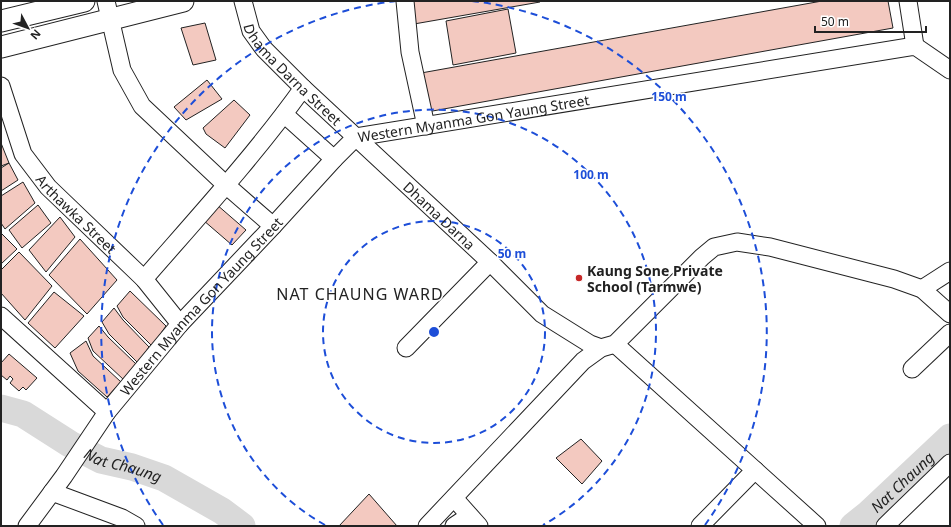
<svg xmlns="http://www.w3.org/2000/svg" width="951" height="527" viewBox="0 0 951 527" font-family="'Noto Sans',sans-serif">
<rect width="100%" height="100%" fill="#fff"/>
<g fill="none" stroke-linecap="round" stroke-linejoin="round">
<g stroke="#d9d9d9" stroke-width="27">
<path id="s1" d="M1,408L23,414L70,444L101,460L132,467L164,478L222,511L242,526"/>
<path id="s2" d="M853,526L868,514L950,437"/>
</g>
</g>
<path fill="#f3c9c0" stroke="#222" d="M410,1H540V2L414,24Z
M822,1H888L893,28L427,112L421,73Z
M508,9L516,53L453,65L446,21Z
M205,23L216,60L193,65L181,28Z
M207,80L222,99L186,120L174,107Z
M234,100L250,115L225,148L206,134L203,128Z
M1,143L9,163L1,166Z
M9,163L18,180L1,191V168Z
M23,182L35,203L5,229L1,223V196Z
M216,204L246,230L232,245L203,220Z
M38,205L51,223L22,248L9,230Z
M60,217L75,237L46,272L29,250Z
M1,233L17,249L1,264Z
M80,239L117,280L87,314L49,275Z
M19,252L52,286L25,320L1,293V270Z
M130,291L166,326L152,346L123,317L117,306Z
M54,292L84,316L55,348L28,323Z
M114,308L123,320L149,347L138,363L109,334L102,322Z
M99,326L108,337L136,364L124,380L93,351L88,338Z
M86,341L93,356L121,382L107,397L78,371L70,353Z
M9,354L37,378L26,390L23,387L19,391L10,383L13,379L10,376L7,380L1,375V363Z
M581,439L602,461L582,484L556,458Z
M369,494L397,526H339Z"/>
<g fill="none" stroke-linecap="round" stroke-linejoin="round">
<g stroke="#222" stroke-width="19">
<g id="minor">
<path d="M106,1L122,70L142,106L226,185L273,226"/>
<path id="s3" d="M243,1L251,31L264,49L303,88L490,262L542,314L590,344L601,348"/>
<path d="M405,1L410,52L426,126"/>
<path d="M908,1L915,46"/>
<path id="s4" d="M1,86L23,154L48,187L144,279L180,324"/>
<path d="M284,114L334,159"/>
<path id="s5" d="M356,137L915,46L950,70"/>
<path d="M144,279C198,217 255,155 303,88"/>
<path d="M922,289L950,271"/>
<path d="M1,316L107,412"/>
<path d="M615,344L817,526"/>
<path d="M406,348L490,262"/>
<path d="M912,369L950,333"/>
<path d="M52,492L122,518L136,526"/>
<path d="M454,498L479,526"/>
<path id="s6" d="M27,526L64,476L107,412L180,324L273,226L334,159L356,137"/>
<path d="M427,526L583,361L601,348L615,344L702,257L714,247L737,242L770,247L894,279L922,289L950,314"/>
<path d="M454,526L469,516"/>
<path d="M700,526L755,470"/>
<path d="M885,526L950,463"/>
</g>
</g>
<g stroke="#222" stroke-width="23">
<path id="major" d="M1,21L84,1
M1,47L183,1"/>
</g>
<use href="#minor" stroke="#fff" stroke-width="17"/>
<use href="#major" stroke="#fff" stroke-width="21"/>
</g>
<g fill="none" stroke="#1d4ed8" stroke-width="2" stroke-dasharray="7 5">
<circle cx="434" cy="332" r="111"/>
<path d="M325 525A222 222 0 1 1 543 525"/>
<path d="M163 525A333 333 0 0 1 396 1M472 1A333 333 0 0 1 705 525"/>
</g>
<circle fill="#c62828" stroke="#fff" stroke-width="1.5" cx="579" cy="278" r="4"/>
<g text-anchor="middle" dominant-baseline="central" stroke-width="3" stroke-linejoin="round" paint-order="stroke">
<g font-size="14" fill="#222" stroke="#fff">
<text stroke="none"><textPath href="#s3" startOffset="91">Dhama Darna Street</textPath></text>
<text stroke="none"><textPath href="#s5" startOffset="119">Western Myanma Gon Yaung Street</textPath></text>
<text stroke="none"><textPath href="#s4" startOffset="152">Arthawka Street</textPath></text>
<text stroke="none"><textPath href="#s3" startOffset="295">Dhama Darna</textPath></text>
<text stroke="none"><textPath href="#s6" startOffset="281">Western Myanma Gon Yaung Street</textPath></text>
</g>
<g font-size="14" font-weight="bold" fill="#222" stroke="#fff" text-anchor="start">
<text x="587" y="270">Kaung Sone Private<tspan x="587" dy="16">School (Tarmwe)</tspan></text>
</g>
<g font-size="15" font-style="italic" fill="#222" stroke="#fff">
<text stroke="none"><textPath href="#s1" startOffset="136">Nat Chaung</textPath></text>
<text stroke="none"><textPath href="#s2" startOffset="66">Nat Chaung</textPath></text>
</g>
<g font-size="16" letter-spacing="1" fill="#222" stroke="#fff">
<text x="360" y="294">NAT CHAUNG WARD</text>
</g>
</g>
<circle cx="434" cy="332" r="6" fill="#1d4ed8" stroke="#fff" stroke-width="2"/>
<g font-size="12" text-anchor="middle" font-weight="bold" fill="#1d4ed8" stroke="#fff" stroke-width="3" stroke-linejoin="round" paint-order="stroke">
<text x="669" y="101">150 m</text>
<text x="591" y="179">100 m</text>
<text x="512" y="258">50 m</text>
</g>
<rect width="951" height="527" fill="none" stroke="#222222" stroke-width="4"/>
<g transform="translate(28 28) rotate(131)" stroke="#ffffff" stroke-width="3" paint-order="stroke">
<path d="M0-3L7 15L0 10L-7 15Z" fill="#222222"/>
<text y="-6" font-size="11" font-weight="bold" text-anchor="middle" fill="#222222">N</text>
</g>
<path d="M815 26v6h111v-6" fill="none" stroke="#222222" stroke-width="2"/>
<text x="821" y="26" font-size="12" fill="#222222" stroke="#ffffff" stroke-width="3" paint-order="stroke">50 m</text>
</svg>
